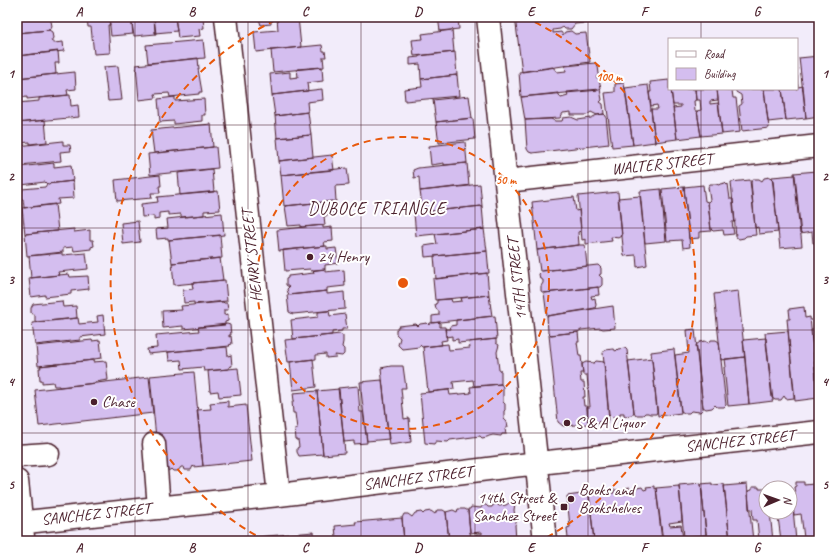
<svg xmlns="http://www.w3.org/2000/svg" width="836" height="558" viewBox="0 0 836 558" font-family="Caveat,sans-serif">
<rect width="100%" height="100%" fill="#f2ecfa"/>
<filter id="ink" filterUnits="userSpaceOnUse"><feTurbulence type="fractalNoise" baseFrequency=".025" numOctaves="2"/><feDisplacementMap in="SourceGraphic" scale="8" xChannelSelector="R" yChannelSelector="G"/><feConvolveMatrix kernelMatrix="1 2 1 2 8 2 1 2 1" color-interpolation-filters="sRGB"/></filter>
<g filter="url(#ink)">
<path fill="#d4beef" stroke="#4a1f2b" d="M17,17H50L49,18L51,21L52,26L49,30L17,33Z
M87,17H109L110,25H108L110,53L94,54L91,27H88Z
M109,17H131L133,34L111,36Z
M131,17H154L156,34L134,36Z
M154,17H175L177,31L155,33Z
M175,17L203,18L204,28L199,29L200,36L178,38Z
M251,17H276L271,18V24L261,25L259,19L251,20Z
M277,17H298L301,47L256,52L254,32L278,30Z
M438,17H458L459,29L440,31Z
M515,17H584L585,23L575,24L571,29H565L563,27L560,29L553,30V33L561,32L563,35L565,32L571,31L575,34L586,33L590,62L522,72Z
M49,30L52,32L53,38L51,41L54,43L63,42L64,51L17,56V33Z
M452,30L454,52L414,56L412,40L423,39L422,34Z
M203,40L205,58L148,63L146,45Z
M322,45L323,51H325L326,57H323L324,67L273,72L271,50Z
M58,51L59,63H55L56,74L17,78V56Z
M455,52L457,75L421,79L420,64L410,65V58L419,57V56Z
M819,56V116L806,118L799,58Z
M198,58L199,69H198L202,92H199V94L170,97L169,93L155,94L156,98L139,100L136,65Z
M595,63L598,66L599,74L596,77L599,79L601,88L599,90L521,97L519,72L553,67L557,72L566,71L565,66Z
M118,66L122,100L108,101L104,67Z
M322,67L323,81L307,83L308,91L272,95L270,74L290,72V78L298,77L297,69Z
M75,72L76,89L67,90L68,95L27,99V97L17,98V78Z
M457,75L459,96L405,101L404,89L422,87L421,79Z
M797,76L798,87L803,86L806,118L786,120L782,89H797Z
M669,80V89H671L677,139L655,142L651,109H658L657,105L651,106L649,92H651L650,82Z
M624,83L633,145L612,147L605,93L615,92V84Z
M648,85L655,142L633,145L625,88Z
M322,89L323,100L307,102L308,112L275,116L272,95Z
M600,89L602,100L600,102L603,104L604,114L597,115L591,112L587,115H571V112L563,113L560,118L525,120L521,97L558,93L561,98L568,96L567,92Z
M671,89H695L696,100L694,101L695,111H697L701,136L677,139L673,108L681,107V105H673Z
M695,89H717L718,100L710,101V104L718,103L722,134L701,136L697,111L701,110L700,100H696Z
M717,89L732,90L733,98H736L740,132L722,134Z
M736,89H764L769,128L742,131L739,106L742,104L741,95L736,92Z
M764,89H782L786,120L768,122Z
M70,95L71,106L78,105L79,117L17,123V103L39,101V98Z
M469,96L472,118L436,122L433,100Z
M175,97V101L204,99L205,115H202V121L174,124V121L160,122L158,99Z
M308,112L311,135L277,138L275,116Z
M604,114L606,116L609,144L532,153L529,152L527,149L525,120L551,119L555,121H562L563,118L571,117L578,120L591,118L597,115Z
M473,118L475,139L439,143L436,122Z
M45,120L47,142L30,144V142L18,143V141H17V123Z
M211,124L213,147L154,153L151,130Z
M311,135L313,157L279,161L277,138Z
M63,141V145H70L71,151L60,152L61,161L20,165L17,161V156L19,154L18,146Z
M465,142L467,163L444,165V163L431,165L429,146Z
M213,147H216L218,168L150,175L148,154Z
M332,155L334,170L281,175L279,161Z
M54,163V167L71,165L73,181L47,184L45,182L21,185V183H17V176H20L19,167Z
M467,163L469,186L420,191L419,177L414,178L413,170L418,168Z
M347,168L349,185L335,186L336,201L284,206L281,175Z
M212,169L214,192L180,195L178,173Z
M817,171H819V190Z
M817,171L819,190V242L813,243L812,232L800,234L794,173Z
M160,175L161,186H159L160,193H151L152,198L117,201L115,180Z
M795,175L802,246L780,248L772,177Z
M770,177L773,180L778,232L759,234L758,227L755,228L751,182L753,179H759L762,181L764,178Z
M750,180L756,235L746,236L744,238L739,239L736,237L731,182Z
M73,181L74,198L58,199L59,204L24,208L23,199H19L18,192H22V189L45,187L47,184Z
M725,183L727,185L728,184L730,199H733L735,222H732L734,234L724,235L723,230L713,231L711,229L708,202L710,200L708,187L710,184H716L719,185L720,184Z
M480,184L482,206L423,212L420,191Z
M703,185L705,201L708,202L711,231L699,232V238L689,239L684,187Z
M684,187L690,247L683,248L682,240L667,241L662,189Z
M661,189L666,241L645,243L640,191Z
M218,191L220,210L204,211V215L181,217V214L168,215V212L159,213V219L154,220V216L142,217L141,204L158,202L157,197Z
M618,192L622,236L619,238L611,237L612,241L586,244V239L582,240L578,196Z
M640,196L647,265L637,267L636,255L624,256L618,198Z
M574,197L576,211L579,210L581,231L578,232L579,245L537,250L532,202Z
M332,201L333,215L324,216L325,225L301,227V225L288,226L285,206Z
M55,204L58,231L25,234L22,208Z
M482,206L484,229L416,236L414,213Z
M222,213L224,235L168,240V238L157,239L156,229L168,228L167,219Z
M138,221L140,242L123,244L121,223Z
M323,225V228L332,227L333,241L324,242L325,246L279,251L277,230Z
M74,229V232L90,230V240H93L94,246L91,247V249L74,251L73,247L63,248V252L27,256L25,234Z
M484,229L487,251L425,257L424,246L437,244L435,234Z
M220,235L222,258L172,263L169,240Z
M579,245H585L587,266L540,271L537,250Z
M327,246V249L336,248L338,263L325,265V269L311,271L310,269L285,271L283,250Z
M487,251L489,273L436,279L434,256Z
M62,253V255L86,253L88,269L58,272L59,275L31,278L29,256Z
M220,258L223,280L174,285L172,263Z
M598,265L601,268V274L599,275L602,278V285L600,287L544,293L541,291V286L543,283V280L540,279L539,274L542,271Z
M325,269V272L344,270L345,286L327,288V291L290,295L288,293L287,289L289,287L286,285V279L288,278V276L314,273L313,270Z
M487,273L489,295L435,300L433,279Z
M69,274L70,277L88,276L89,289L71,291V294L45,297V295L31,297L29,278Z
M225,280L227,301L194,304V302L184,303L183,290L193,289L192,283Z
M598,287L599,295L591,296L592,299L595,298L596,305L595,308L547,316L544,293Z
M327,291V294L344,292L345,309L293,314L289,312L287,295Z
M738,291L745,357L721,360L714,294Z
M489,295L492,316L432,323V316L439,315V311L436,309L435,304L437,303V300L451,299L452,302L462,301L461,298Z
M62,301L63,307L76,306L77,318L35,322V315L31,313V308L33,304Z
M223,302L224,303H227L228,310H224V315L228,314V321L225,322V325L183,329V326L163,328L162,311L182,310L181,306Z
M613,306L615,328L603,329L600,328L581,330L578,332L551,335L548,332L547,316Z
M804,307L805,318L810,317L818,398L795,401L787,319H790L789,309Z
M329,311L330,316L345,314L347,329H342V331L332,332V335L293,339L291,320L318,317V312Z
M103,315L105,334L80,337V340L35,345L32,323L78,318L79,324L98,322L97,316Z
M495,316L497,339L458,343V339L452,340V336L446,337L445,329H451L450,326L456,325V320Z
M440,322V327H445L447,340L441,341L442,345L422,347L420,345L419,347L402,349L398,345L400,338L396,334V330L399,326L416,324L418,326L420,324L427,323L429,325L430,323Z
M227,324L230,325L231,335H229V337L231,336L232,344L229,345L230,346L148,354L147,349L157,348L156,335L199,331L198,327Z
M695,329L703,409L700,412L691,411L689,413H684L681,411L675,355L689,353L687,330Z
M819,329V396L818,397L811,330Z
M788,331L794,396V398L786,399L784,396L781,400H775L772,398L765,333Z
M578,332L579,342H577L579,356H581L583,373H580L581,382H584L585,397H583L584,406H587L588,424L563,426L558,422L549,335Z
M340,334L343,336V342L342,347L344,349V354L342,356L335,355L336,357L326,358V354L316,355V359L288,362L285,340Z
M766,338L773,401L749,404L743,340Z
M496,339V343L499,345L497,352L499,370L501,371V384L474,386L473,380L453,382L454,389L428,392L423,347L448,344L449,350L470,348L469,342Z
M92,340V341L100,340L102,358L94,359V360L38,366L36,346Z
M711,340H716L719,342L726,405L724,407H717L715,405L712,408L706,409L703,407L696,345L700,342L705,341L709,343Z
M227,347L228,356L231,355L232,366L229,367V369L204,371L203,367L182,369L181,360L169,361L168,352Z
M625,348L627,350L634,412L632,415L624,416V413H620V416L612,417L609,414L603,353L605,350L613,349L616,351L618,349Z
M674,349L681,413L658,416L651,352Z
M745,357L749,404L728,406L724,367H726L725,359Z
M652,358L657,412L656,414H650L648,413H645L643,415H636L634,412L628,361Z
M313,359L316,387L293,390L290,362Z
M93,360V362L106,361L108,380L95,382V383L59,387V386H54L53,382L42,383V380H40L39,368H41L40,366Z
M596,361L604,362L609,420L608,422L603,423L600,420L598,423H592L588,421L587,407H590L587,375H583L582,364L586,362L594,363Z
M391,366H403L406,388H401L404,419L409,418L411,442L389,445L381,368Z
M238,368L241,395L219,397L218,391L210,392L208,371Z
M194,372L203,466L194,467L193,466L191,470H185L184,467H181L178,471H173L171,469L170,470L163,471L159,469L150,376Z
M149,377L153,413L39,426L35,390Z
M382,380L389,439L367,441L360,382Z
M501,384L503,387V402L505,404V410L504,411V419L507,422L508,427L505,429L506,434H502L501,436L493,435L489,436L487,437L482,438L480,436L450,440L448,442L436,441L434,444L425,443L420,393L449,390L450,395L471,393L470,387Z
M358,386L360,412H363L367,443L354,444V441L344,442L338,388Z
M339,389L345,453L323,455L317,391Z
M317,391L323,454L299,456L297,452V448L299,447L298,440H296L295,429H297L295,413H293L292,401H294L293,393Z
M228,401V407L246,405L252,461L203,466L197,410L211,409L210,403Z
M819,478V512L815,479Z
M796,482H804V485L814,484L819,541H808V538H804L801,514L794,515L792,496H795L794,487L796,486Z
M701,483L706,535L684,537L679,485Z
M712,483V485L724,484L730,541H707L701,484Z
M782,483V485H790L791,487L796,541L781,540L778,517H774V512H790V488H771L772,484Z
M747,484L753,541H730L724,486Z
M654,486V489L656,488L662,541H594L589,495H592L593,492H598L600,494H604L603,491H610V493H614V490H620L621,492L624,491L625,489L630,488L632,491L636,490L637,488L642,487L644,490L647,489L646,487Z
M679,486L682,521L669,523L670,526L681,525L683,539L663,541L656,488Z
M752,487H759V489H766V512H770L773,541H759L757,520H753L752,509H749L748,491L752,490Z
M589,493L594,541H572L571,539H568L567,528L570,527L567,496Z
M509,503H513L515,504L514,510L515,517L516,518V523L515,525L516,541H474L477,540L476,534H482V532L470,533L468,509H470L471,507L481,508L483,505H486L488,507H492L493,505L497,504L499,506L506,505Z
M458,509H465L468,511L471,541H449L446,512L453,510L457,512Z
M437,510H443L446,512L449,541H404L402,518L404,514H408L412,517L415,513L421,512L423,514L425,512L431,511L435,514Z
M402,518L404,541H340L339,537H336L335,526L356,524L355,522Z
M314,532L315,541H268L267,536Z
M267,536L268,541H219Z"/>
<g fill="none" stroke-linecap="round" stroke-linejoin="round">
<g stroke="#4a1f2b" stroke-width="25">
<path id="minor" d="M226,17L279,495
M488,17L545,541
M506,181L819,146
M154,444L159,508
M17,456L48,454
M17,481L23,537
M17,523L279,495L512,466L819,432"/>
</g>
<g stroke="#4a1f2b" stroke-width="25">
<path id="major" d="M17,540L18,541"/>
</g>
<use href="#minor" stroke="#fff" stroke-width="22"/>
<use href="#major" stroke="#fff" stroke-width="22"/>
</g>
</g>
<path fill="none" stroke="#4a1f2b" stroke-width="1" stroke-opacity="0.55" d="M135,17V541M248,17V541M361,17V541M475,17V541M588,17V541M701,17V39M701,89V541M17,125H819M17,228H819M17,330H819M17,433H819"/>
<g fill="none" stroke="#e8590c" stroke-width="2" stroke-dasharray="7 5">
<circle cx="403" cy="283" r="146"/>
<path d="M266 541A292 292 0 0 1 282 17M524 17A292 292 0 0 1 540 541"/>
</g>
<g fill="#4a1f2b" stroke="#fff" stroke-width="1.5">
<circle cx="310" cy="257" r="4"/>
<circle cx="94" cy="402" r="4"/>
<circle cx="567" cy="423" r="4"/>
<circle cx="571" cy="499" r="4"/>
<rect x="560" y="503" width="8" height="8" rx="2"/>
</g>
<g text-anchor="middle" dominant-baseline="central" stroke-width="4" stroke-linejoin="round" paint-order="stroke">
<g font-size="16" fill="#4a1f2b" stroke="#fff">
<text transform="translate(662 164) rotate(-6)">WALTER STREET</text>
<text transform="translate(252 256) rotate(-96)">HENRY STREET</text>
<text transform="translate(517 279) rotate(-96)">14TH STREET</text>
<text transform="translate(740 441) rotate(-6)">SANCHEZ STREET</text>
<text transform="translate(418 478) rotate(-7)">SANCHEZ STREET</text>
<text transform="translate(96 514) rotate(-6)">SANCHEZ STREET</text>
</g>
<g font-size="16" fill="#4a1f2b" stroke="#fff" text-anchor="start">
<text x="318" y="257">24 Henry</text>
<text x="102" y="402">Chase</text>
<text x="575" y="423">S &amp; A Liquor</text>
<text x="579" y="490">Books and<tspan x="579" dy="18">Bookshelves</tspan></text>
<text x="556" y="498" text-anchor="end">14th Street &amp;<tspan x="556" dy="18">Sanchez Street</tspan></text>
</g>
<g font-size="17" letter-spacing="1" fill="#4a1f2b" stroke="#fff">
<text x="377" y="208">DUBOCE TRIANGLE</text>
</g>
</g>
<circle cx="403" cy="283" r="6" fill="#e8590c" stroke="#fff" stroke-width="2"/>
<g font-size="12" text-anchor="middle" font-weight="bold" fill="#e8590c" stroke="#fff" stroke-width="4" stroke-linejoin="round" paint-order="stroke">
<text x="609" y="81">100 m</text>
<text x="506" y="184">50 m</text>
</g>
<rect width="836" height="558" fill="none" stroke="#fff" stroke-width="44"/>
<rect x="668" y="38" width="130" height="52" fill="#ffffff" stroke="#b7a5aa"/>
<rect x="676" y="51" width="20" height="6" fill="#ffffff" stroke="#b7a5aa"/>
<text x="704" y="58" font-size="12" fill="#4a1f2b">Road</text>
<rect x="676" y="68" width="20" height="12" fill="#d4beef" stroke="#b7a5aa"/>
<text x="704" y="78" font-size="12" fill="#4a1f2b">Building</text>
<g transform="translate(778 500) rotate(88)"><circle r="19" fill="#ffffff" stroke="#b7a5aa"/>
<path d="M0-3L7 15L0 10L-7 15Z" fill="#4a1f2b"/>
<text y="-6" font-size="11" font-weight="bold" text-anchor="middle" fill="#4a1f2b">N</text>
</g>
<rect x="22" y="22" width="792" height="514" fill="none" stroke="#4a1f2b" stroke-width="1.5"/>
<g font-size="13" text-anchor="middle" font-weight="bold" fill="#4a1f2b">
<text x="79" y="16">A</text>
<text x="192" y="16">B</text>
<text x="305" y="16">C</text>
<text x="418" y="16">D</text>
<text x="531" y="16">E</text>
<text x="644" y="16">F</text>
<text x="757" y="16">G</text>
<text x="11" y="78">1</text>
<text x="825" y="78">1</text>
<text x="11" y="181">2</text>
<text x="825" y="181">2</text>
<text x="11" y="284">3</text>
<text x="825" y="284">3</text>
<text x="11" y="386">4</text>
<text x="825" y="386">4</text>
<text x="11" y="489">5</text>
<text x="825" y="489">5</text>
<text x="79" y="552">A</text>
<text x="192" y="552">B</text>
<text x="305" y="552">C</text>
<text x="418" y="552">D</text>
<text x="531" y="552">E</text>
<text x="644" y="552">F</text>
<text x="757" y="552">G</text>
</g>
</svg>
